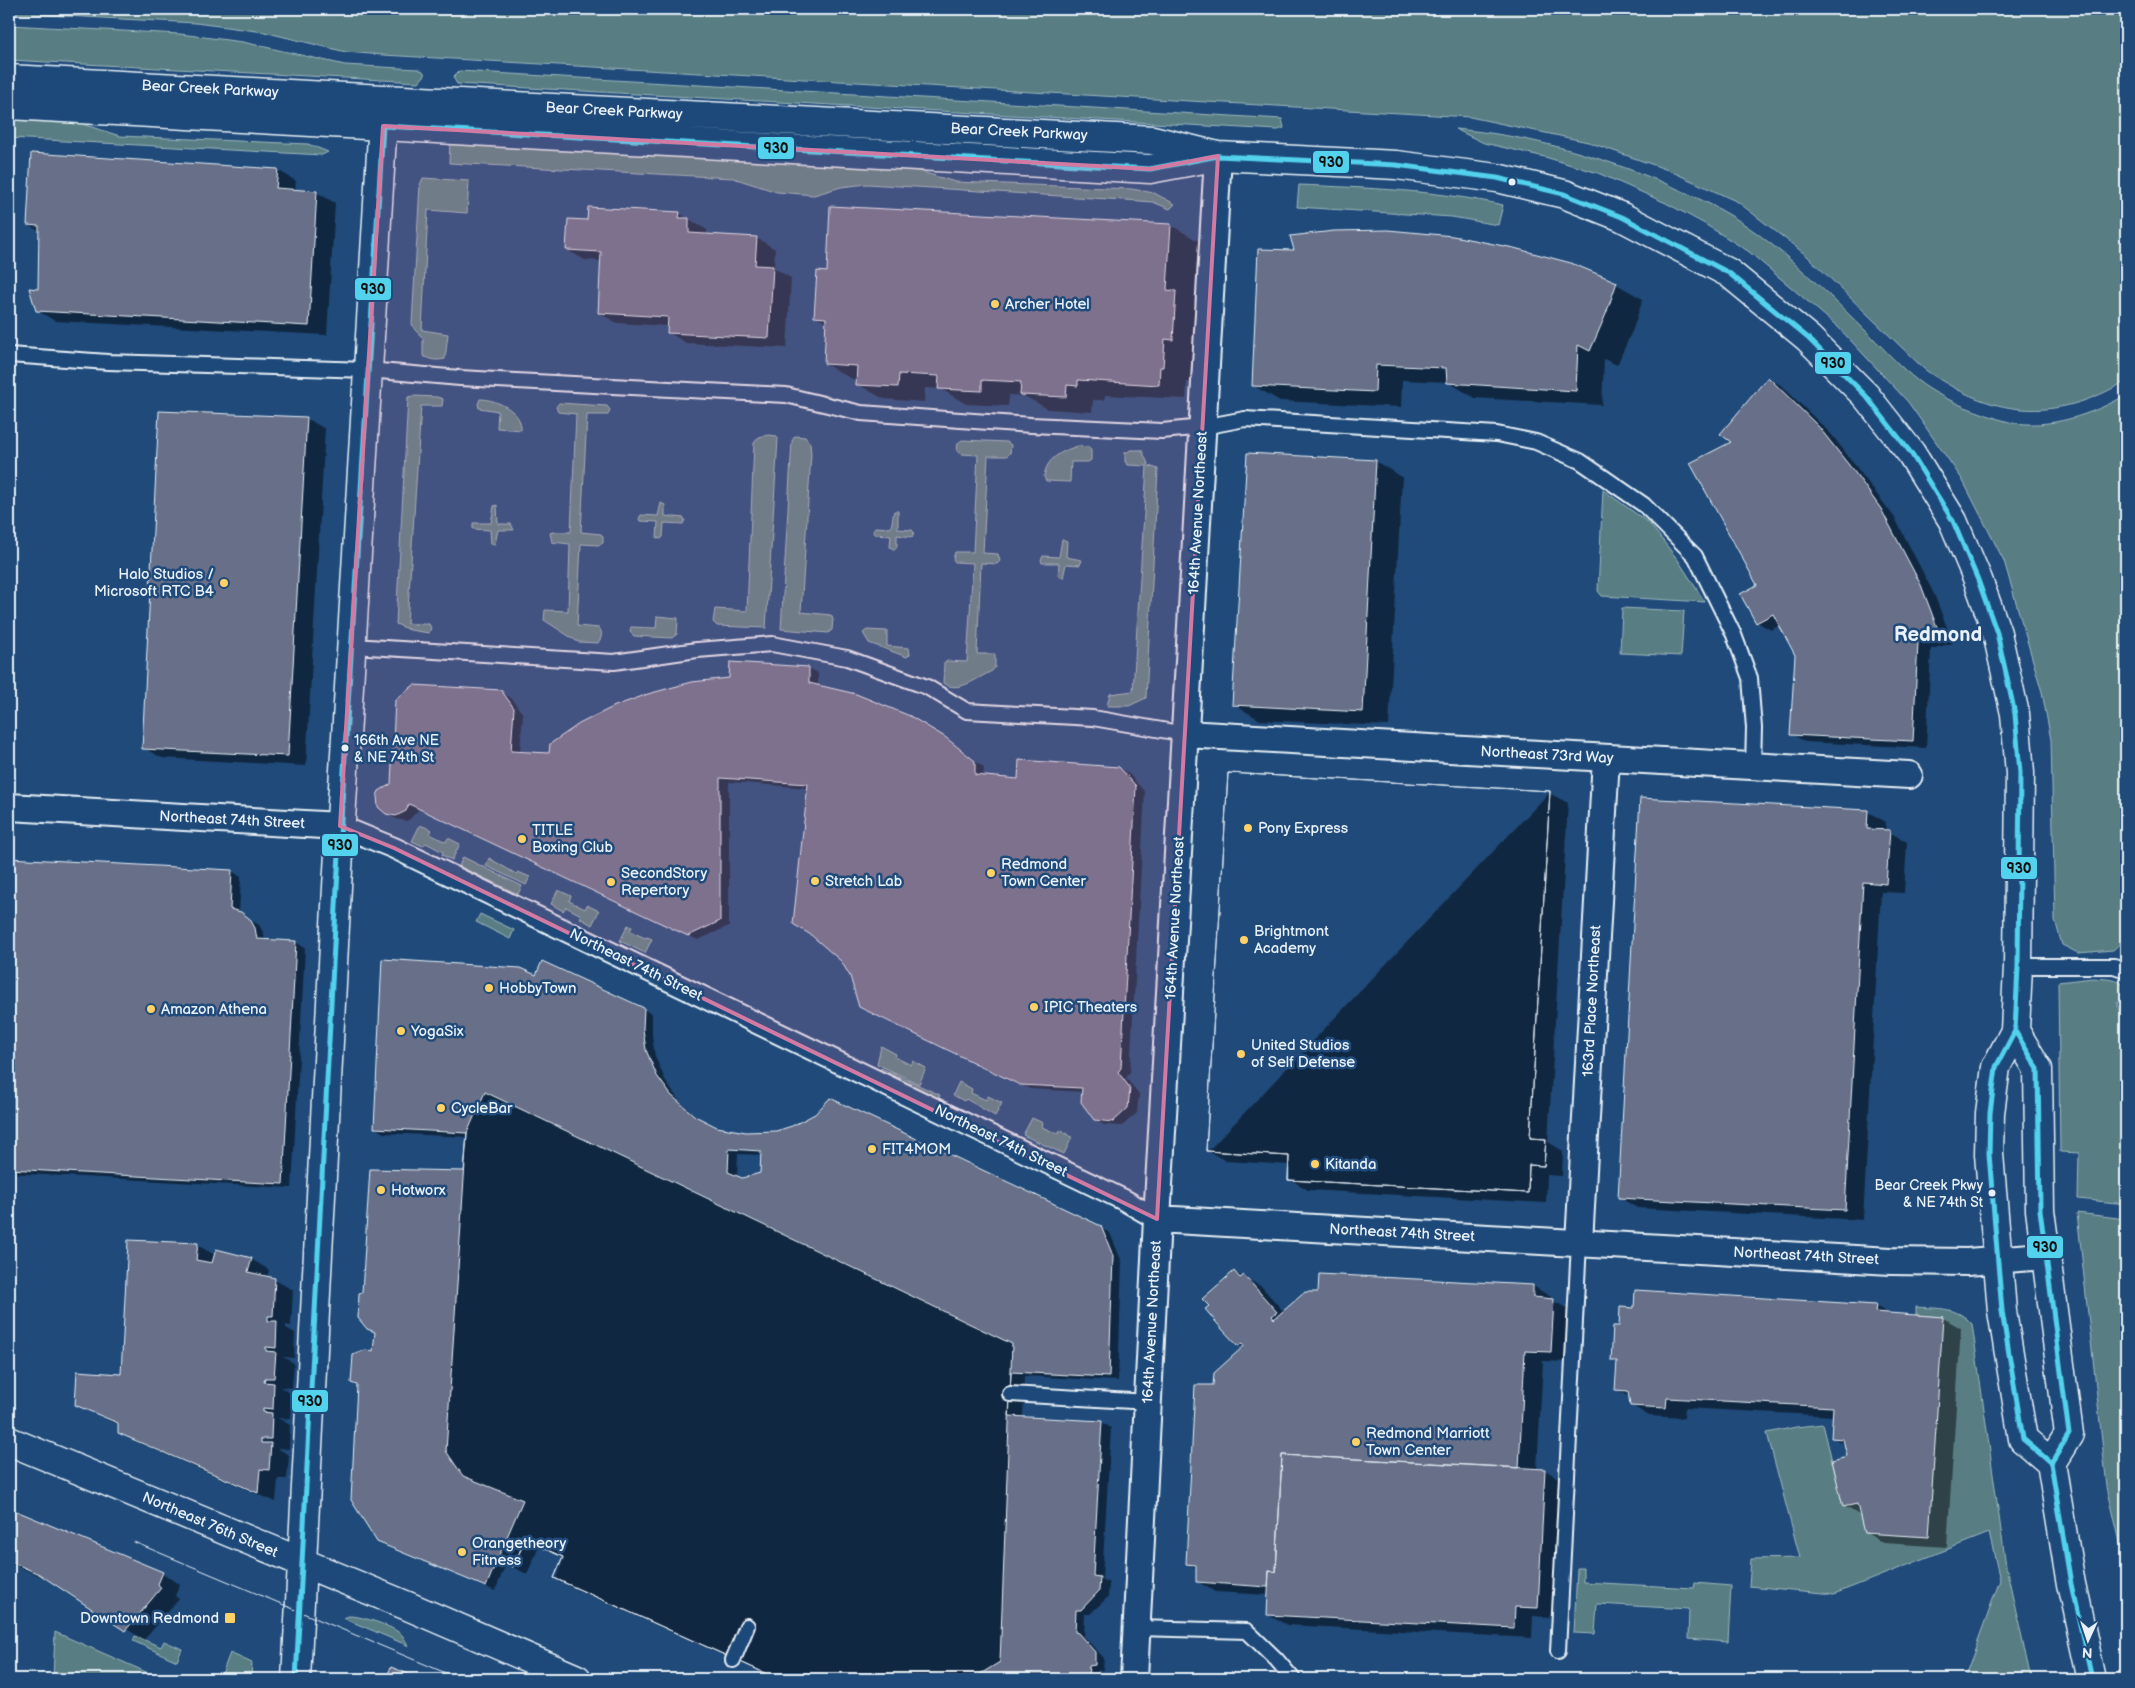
<svg xmlns="http://www.w3.org/2000/svg" width="2135" height="1688" viewBox="0 0 2135 1688" font-family="'Balsamiq Sans',sans-serif">
<rect width="100%" height="100%" fill="#1f4a7a"/>
<filter id="ink" filterUnits="userSpaceOnUse"><feTurbulence type="fractalNoise" baseFrequency=".02" numOctaves="2"/><feDisplacementMap in="SourceGraphic" scale="10" xChannelSelector="R" yChannelSelector="G"/><feConvolveMatrix kernelMatrix="1 2 1 2 8 2 1 2 1" color-interpolation-filters="sRGB"/></filter>
<g filter="url(#ink)">
<path fill="#597e83" stroke="#a0b8be" d="M9,9H2126V381C2053,424 1992,417 1924,369L1806,255L1738,202L1668,170L1588,142L1470,117L383,55L346,52L264,32L196,23L9,13Z
M9,25L180,34L243,42L345,65L418,69L423,71L425,75L419,82L9,60Z
M459,71L1282,119L1284,128L1278,130L457,84L453,77Z
M9,113L57,116L120,136L308,144L328,152L322,155L9,138Z
M1455,129C1527,135 1596,155 1662,182C1689,194 1717,206 1741,222C1789,254 1830,296 1871,336C1886,351 1901,368 1918,381C1932,392 1949,400 1965,407C1979,412 1994,418 2009,422C2049,430 2093,414 2126,395V938L2113,950L2078,953L2062,945L2055,920L2051,740L2042,692L2004,561L1962,479L1908,402L1838,327L1748,251L1703,223L1666,203L1598,173L1545,157L1484,143Z
M450,141L892,163L955,182L1132,189L1154,193L1175,204L1170,209L1153,202L1140,201L867,184L841,187L814,195L777,192L733,178L449,163Z
M423,178L469,181L467,213L428,210L422,330L448,334L445,359C436,361 431,360 423,356V338L415,330L412,324L420,185Z
M1299,185C1367,188 1436,190 1503,205L1498,225L1452,217L1297,207Z
M413,396L437,397L443,399L442,406H421L407,624H429L431,628L429,633L410,630L396,624L408,397Z
M480,399C495,399 523,411 521,430L497,428L498,411L479,408L478,404Z
M559,403L607,406L610,410L608,415H587L581,532L601,534L603,537V543L599,545L581,544L577,626L599,628C603,633 602,637 598,643L578,642L544,620L545,610L568,611L570,544L552,542L550,533L553,532H571L576,414L558,412L556,407Z
M769,435L776,436L778,439L766,628L717,626L713,622L715,609L747,611L754,443L759,437Z
M795,436L805,437L810,443L811,454L801,612L831,615L833,619L832,630L828,633L781,629L792,441Z
M962,440L1007,442L1011,445L1010,453L1007,456H988L983,553L998,554L1000,561L997,564L981,563L977,654H995V667L992,671C977,678 958,694 943,683L944,663L947,661L967,662L973,563L955,562L953,559L955,552H973L978,455L962,454L957,451L958,443Z
M1078,446L1089,447L1091,450V460L1088,462H1071L1070,482L1046,481L1044,477C1046,458 1062,451 1078,446Z
M1130,450H1142L1149,466L1158,469L1146,698L1129,706H1107L1110,694L1133,691L1147,466L1128,465L1125,462V452H1128Z
M1603,490L1649,523L1678,560L1705,602L1602,596L1598,591Z
M661,503L665,505V516L684,518L685,520L683,524L664,523L663,537L661,539L657,538L658,522L640,521L639,519L641,515L658,516Z
M497,505L498,524H511L514,530H498L495,544H491L490,530L473,529V523H491L494,506Z
M894,511H898V529L912,530L914,532L912,537L897,535V546L895,550L890,547L891,535L874,534L873,531L875,527L891,528Z
M1062,539L1067,541L1066,557L1082,560L1080,565L1066,564L1063,578L1058,576L1059,563H1042L1041,560L1043,556L1059,557Z
M1622,608L1684,611L1681,656L1620,653Z
M657,616L678,618L677,634L672,638L634,636L630,632L631,627L656,628Z
M867,630L887,631V646L909,648L910,654L907,657L869,643L863,633Z
M420,825L432,830L430,834L446,842L448,838L460,844L452,860L442,855L443,852L426,843L423,846L412,841Z
M463,857L522,886L518,894L459,866Z
M489,858L516,874L518,872L530,877L526,885L486,866Z
M558,890L571,896L569,901L585,909L587,905L599,911L592,925L580,918L581,915L566,907L563,911L551,904Z
M480,914L514,930L510,939L476,922Z
M628,925L632,927L630,931L645,938L647,937L652,939L645,953L620,941Z
M2093,978C2102,979 2121,978 2125,987C2127,990 2126,996 2126,999L2117,1003L2126,1030V1204L2078,1199L2079,1153L2060,1152L2058,982Z
M881,1046L896,1054L895,1057L911,1065L913,1061L926,1068L919,1084L877,1064Z
M881,1068L940,1095L936,1103L877,1075Z
M959,1082L972,1089L971,1093L986,1100L988,1096L1002,1103L995,1116L966,1099L964,1101L953,1095Z
M1032,1118L1043,1123L1042,1127L1058,1134L1060,1130L1072,1137L1064,1154L1023,1135Z
M2077,1213L2126,1219V1568L2107,1487Z
M1916,1307C1939,1309 1956,1306 1972,1324L2006,1566L2031,1679H1964L2000,1580L1989,1533L1834,1594L1749,1586L1751,1559L1800,1558L1767,1433L1796,1427L1823,1424L1843,1506L1857,1504L1864,1533L1929,1537L1943,1317L1916,1315Z
M1577,1568H1583V1582L1694,1588L1695,1583L1731,1586L1728,1642L1688,1639L1689,1609L1597,1604L1595,1634L1574,1633Z
M349,1616C362,1616 393,1626 402,1635C405,1638 406,1643 409,1646L343,1618Z
M55,1632L162,1679H53Z
M135,1636L161,1647L164,1641L182,1649L177,1661L133,1641Z
M230,1653L252,1663L251,1679H232L222,1674Z"/>
<path fill="#0007" fill-rule="evenodd" d="M278,170L296,181L295,191L316,192L335,203L327,335L55,321L37,310L41,232L28,225Z
M679,213L707,230V236L757,238L775,249L774,268L791,278L787,348L686,343L668,332V326L617,323L599,313L602,261L585,260L567,250L588,221Z
M1171,225L1198,241L1194,303L1202,307L1200,355L1191,354L1190,382H1187L1186,399L1105,395L1104,400H1093L1092,412L1048,409L1024,396L1009,395L1008,406L966,404L941,389L925,388L924,402L884,399L857,384L858,379H852L825,364L827,323L816,317L828,273Z
M1616,284L1643,299L1633,329L1617,365L1604,359L1602,405L1475,398L1448,382L1402,380L1401,407L1280,401L1254,386Z
M1769,378L1782,386L1832,435L1895,518L1934,594L1953,643L1931,649L1926,748L1805,742L1792,734L1797,655L1780,625L1771,630L1757,622L1759,585L1733,442Z
M306,418L325,429L306,766L162,758L144,748Z
M1375,461L1402,477L1389,726L1260,720L1233,704Z
M732,663L809,668L818,673V686L909,717L954,744L984,768L983,777L1019,780L1119,768L1128,773L1145,792L1130,1073L1126,1078L1139,1094L1137,1113L1122,1126L1104,1125L1095,1120L1083,1092L1030,1089L870,1012L852,975L842,960L812,934L809,788L729,782V926L698,940L419,809L410,819L406,821L396,819L386,813L379,796L384,788L392,785L500,692L510,697L523,714L520,752L551,754L730,680Z
M1549,793L1568,803L1548,1142L1563,1151L1562,1176L1547,1175L1546,1203L1308,1190L1290,1179V1165L1226,1161L1208,1151Z
M1868,812L1886,822L1885,831L1889,832L1907,842L1904,893L1881,892L1863,1220L1637,1208L1619,1197Z
M9,860L232,871L241,877L239,913L259,925L264,934L265,941L296,942L305,948L292,1188L9,1173Z
M536,976L643,1009L652,1014V1035L655,1056L666,1082L680,1102L703,1122L716,1129L1100,1228L1110,1233L1122,1262L1118,1381L1024,1376L1023,1418L1102,1422L1111,1428L1102,1579L1109,1583L1108,1597L1090,1614H1085L1084,1637L1104,1658L1103,1670H1098L1097,1679H776L569,1586L556,1578L564,1558L539,1547L527,1574L506,1564L495,1591L378,1541L358,1386L352,1383L374,1353L376,1332L368,1328L364,1294L464,1172L468,1137L384,1133L375,1128ZM738,1154L762,1155L761,1174L742,1179L737,1177Z
M197,1245L215,1255L251,1259L269,1270L267,1278L275,1280L293,1290L291,1326L286,1325V1328L295,1333L294,1358L283,1357L294,1363L292,1388L280,1387L292,1394L291,1419L278,1418L290,1425L289,1449L277,1448L289,1455L287,1479H278L276,1502L137,1442L119,1432V1425L76,1404L122,1375Z
M1234,1272L1262,1287L1284,1312L1533,1286L1551,1297V1300L1572,1310L1569,1362L1543,1361L1537,1470H1545L1563,1481L1556,1618L1533,1616L1532,1638L1287,1625L1268,1615L1269,1595L1215,1592L1197,1581L1198,1569L1187,1563L1215,1387L1244,1348L1239,1345Z
M1875,1306L1890,1314L1943,1318L1961,1328L1947,1547L1883,1543L1865,1532L1861,1516L1844,1506L1849,1457L1846,1445L1833,1438L1834,1416L1685,1408L1684,1418L1649,1416L1631,1405L1630,1397L1616,1389L1618,1363L1612,1360Z
M9,1509L162,1574L180,1584L175,1596L179,1599L144,1640L52,1581L9,1563Z"/>
<path fill="#676f89" stroke="#e8f1f8" fill-rule="evenodd" d="M31,153L278,169L276,188L317,191L309,326L36,311L29,288L38,289L39,226L27,225Z
M830,206L1171,224L1167,290L1176,291L1173,340L1165,339L1163,367H1160L1159,385L1078,380V386L1067,385L1066,397L1020,395L1021,382L982,380V391L938,389L939,376L899,374L898,387L856,385L857,366L824,364L826,318L814,317L817,271L827,272Z
M588,207L680,212L679,218H689V233L757,237L755,265L773,266L769,338L667,333L668,317L598,313L601,252L566,250L568,219L587,220Z
M1388,230L1453,236L1514,248L1571,263L1617,282L1606,314L1590,351L1578,345L1576,391L1447,383L1446,368L1376,365L1375,392L1252,386L1258,249L1294,250L1290,236L1334,231Z
M1768,377L1818,426L1856,474L1881,509L1921,585L1940,635L1918,642L1913,741L1790,735L1795,655L1773,614L1756,623L1740,594L1757,585L1690,463L1731,442L1720,434Z
M159,411L307,417L288,756L142,749Z
M1247,453L1376,460L1363,712L1232,705Z
M730,662L809,667V683L856,694L910,716L945,737L975,761V775L1018,779L1019,760L1119,767L1136,786L1121,1068L1118,1072L1130,1088L1128,1108L1113,1122L1094,1120L1081,1102L1082,1088L1020,1085L859,1007L850,976L841,961L811,935L793,924L808,784L720,778V921L688,936L409,804L406,811L396,816L386,814L378,807L377,796L379,791L391,784L395,700L414,685L501,690L514,708L511,751L549,753L550,744L579,724L615,706L648,694L692,682L729,678Z
M1228,773L1550,791L1530,1138L1546,1139L1544,1166L1529,1165L1528,1193L1288,1180L1289,1156L1206,1151Z
M1228,773L1550,791L1530,1138L1546,1139L1544,1166L1529,1165L1528,1193L1288,1180L1289,1156L1206,1151Z
M1640,798L1868,810L1867,829L1890,830L1886,884L1863,882L1845,1210L1618,1198Z
M9,858L232,870L230,909L241,912L250,919L255,928L257,939L296,941L283,1184L9,1169Z
M382,959L520,968L536,975L542,961L644,1008L643,1029L646,1050L657,1076L671,1095L695,1116L717,1127L746,1132L776,1131L792,1126L815,1114L830,1098L1101,1226L1113,1256L1109,1377L1011,1372L1009,1416L1102,1421L1093,1576L1100,1577L1099,1591L1081,1610H1076L1075,1632L1078,1633L1095,1652V1665L1089,1666L1088,1679H778L554,1578L563,1557L525,1540L513,1567L497,1560L486,1587L377,1542L351,1500L357,1385L351,1383L353,1355L365,1350L373,1351L375,1332L367,1329L358,1318L359,1293L362,1292L370,1169L464,1171L467,1133L374,1128ZM729,1149L761,1151L760,1173L742,1178L728,1172Z
M485,1092L1012,1344L1000,1662L972,1679H941L930,1674L927,1679H778L554,1578L563,1557L525,1540L513,1567L497,1560L523,1500L463,1476L446,1451L467,1133Z
M128,1240L198,1243L196,1260L212,1263L216,1249L252,1258L248,1272L275,1278L273,1316H268V1321H277L276,1348L266,1347V1351L276,1352L274,1378H265L264,1382L274,1383L273,1409L263,1408V1412L272,1413L271,1439H261V1443H271L269,1470L260,1469L258,1493L118,1433V1423L75,1405L77,1371L121,1374Z
M1234,1271L1240,1278L1244,1275L1277,1312L1272,1316L1274,1319L1305,1292H1318L1319,1274L1533,1285V1297L1554,1299L1551,1352L1525,1351L1519,1468L1282,1455L1276,1572L1269,1571L1268,1587L1196,1582V1565L1186,1564L1195,1385H1213L1214,1373L1244,1346L1242,1343L1238,1346L1221,1328L1205,1309L1209,1306L1202,1299Z
M1635,1290L1876,1305L1875,1312L1943,1317L1929,1537L1864,1533L1857,1504L1843,1507L1832,1460L1847,1456L1843,1439L1831,1438L1833,1407L1667,1398L1666,1408L1630,1406L1628,1391L1615,1390L1617,1361H1611L1613,1326H1619L1620,1307L1634,1308Z
M1282,1455L1545,1469L1538,1608L1515,1607L1514,1628L1267,1615L1269,1571L1276,1572Z
M9,1508L163,1572L158,1584L161,1588L125,1631L39,1574L9,1561Z
M391,1667L421,1679H386Z"/>
<g fill="none" stroke-linecap="round" stroke-linejoin="round">
<g stroke="#e8f1f8" stroke-width="18">
<path id="service" d="M9,355L108,362L368,370L460,378L786,395L861,413L1031,425L1162,431L1203,427L1245,419L1497,434L1536,442L1580,461L1644,505L1695,556L1734,635L1750,678L1754,728L1753,766
M352,646L614,662L697,650L772,644L847,658L927,687L967,711L1093,718L1185,734
M2018,966H2114L2126,970
M1010,1394L1149,1402
M1137,1628L1247,1631L1276,1659L1293,1679
M1558,1651L1579,1243
M733,1660L747,1626"/>
</g>
<g stroke="#e8f1f8" stroke-width="24">
<path id="pedestrian" d="M340,826L394,848L1124,1200L1157,1219"/>
</g>
<g stroke="#e8f1f8" stroke-width="30">
<path id="minor" d="M1185,734L1909,775
M9,807L340,826
M1157,1219L1891,1261L1967,1262L2045,1256
M1579,1243L1606,758
M1134,1679L1157,1219L1218,156"/>
</g>
<g stroke="#e8f1f8" stroke-width="31">
<path id="tertiary" d="M9,1441L410,1607L577,1679
M296,1679L337,887L384,103"/>
</g>
<g stroke="#e8f1f8" stroke-width="31">
<path id="secondary" d="M9,79L1153,140L1218,156L1396,165L1497,178L1564,194L1622,217L1729,273L1808,338L1866,396L1911,453L1953,521L1978,580L1997,633L2015,714L2020,773L2018,966L2015,1031L1996,1067L1990,1113L1989,1154L2002,1311L2023,1439L2051,1463L2071,1584L2092,1679
M9,105L1150,169L1209,158
M2015,1031L2038,1069L2040,1210L2069,1434L2051,1463"/>
</g>
<use href="#service" stroke="#1f4a7a" stroke-width="14"/>
<use href="#pedestrian" stroke="#1f4a7a" stroke-width="20"/>
<use href="#minor" stroke="#1f4a7a" stroke-width="26"/>
<use href="#tertiary" stroke="#1f4a7a" stroke-width="28"/>
<use href="#secondary" stroke="#1f4a7a" stroke-width="28"/>
<path stroke="#e8f1f8" stroke-width="1" d="M134,1542L460,1679"/>
<g stroke="#1f4a7a" stroke-width="9">
<path id="bus-1" d="M2015,1031L2038,1069L2040,1210L2069,1434L2051,1463
M296,1679L337,887L383,126L1150,169L1218,156L1396,165L1497,178L1564,194L1622,217L1729,273L1808,338L1866,396L1911,453L1953,521L1978,580L1997,633L2015,714L2020,773L2018,966L2015,1031L1996,1067L1990,1113L1989,1154L2002,1311L2023,1439L2051,1463L2071,1584L2092,1679"/>
</g>
<use href="#bus-1" stroke="#53d2ee" stroke-width="5"/>
</g>
</g>
<path fill="#d37aa2" fill-opacity="0.2" stroke="#d37aa2" stroke-width="4" stroke-linejoin="round" d="M383,126L1150,169L1218,156L1157,1219L394,848L340,826Z"/>
<g fill="#e8f1f8" stroke="#1f4a7a" stroke-width="2">
<circle cx="1512" cy="182" r="4.5"/>
<circle cx="345" cy="748" r="4.5"/>
<circle cx="1992" cy="1193" r="4.5"/>
</g>
<g fill="#ffd166" stroke="#1f4a7a" stroke-width="2">
<circle cx="995" cy="304" r="5"/>
<circle cx="224" cy="583" r="5"/>
<circle cx="1248" cy="828" r="5"/>
<circle cx="522" cy="839" r="5"/>
<circle cx="991" cy="873" r="5"/>
<circle cx="815" cy="881" r="5"/>
<circle cx="611" cy="882" r="5"/>
<circle cx="1244" cy="940" r="5"/>
<circle cx="489" cy="988" r="5"/>
<circle cx="1034" cy="1007" r="5"/>
<circle cx="151" cy="1009" r="5"/>
<circle cx="401" cy="1031" r="5"/>
<circle cx="1241" cy="1054" r="5"/>
<circle cx="441" cy="1108" r="5"/>
<circle cx="872" cy="1149" r="5"/>
<circle cx="1315" cy="1164" r="5"/>
<circle cx="381" cy="1190" r="5"/>
<circle cx="1356" cy="1442" r="5"/>
<circle cx="462" cy="1552" r="5"/>
<rect x="224" y="1612" width="12" height="12" rx="2.5"/>
</g>
<g text-anchor="middle" dominant-baseline="central" stroke-width="5" stroke-linejoin="round" paint-order="stroke">
<g font-size="14" fill="#e8f1f8" stroke="#1f4a7a" text-anchor="start">
<text x="354" y="740">166th Ave NE<tspan x="354" dy="17">&amp; NE 74th St</tspan></text>
<text x="1983" y="1185" text-anchor="end">Bear Creek Pkwy<tspan x="1983" dy="17">&amp; NE 74th St</tspan></text>
</g>
<g font-size="15" fill="#e8f1f8" stroke="#1f4a7a">
<text transform="translate(210 89) rotate(3)">Bear Creek Parkway</text>
<text transform="translate(614 111) rotate(3)">Bear Creek Parkway</text>
<text transform="translate(1019 132) rotate(3)">Bear Creek Parkway</text>
<text transform="translate(1198 513) rotate(-87)">164th Avenue Northeast</text>
<text transform="translate(1547 755) rotate(3)">Northeast 73rd Way</text>
<text transform="translate(232 820) rotate(3)">Northeast 74th Street</text>
<text transform="translate(1175 918) rotate(-87)">164th Avenue Northeast</text>
<text transform="translate(636 965) rotate(26)">Northeast 74th Street</text>
<text transform="translate(1592 1001) rotate(-87)">163rd Place Northeast</text>
<text transform="translate(1001 1141) rotate(26)">Northeast 74th Street</text>
<text transform="translate(1402 1233) rotate(3)">Northeast 74th Street</text>
<text transform="translate(1806 1256) rotate(3)">Northeast 74th Street</text>
<text transform="translate(1152 1322) rotate(-87)">164th Avenue Northeast</text>
<text transform="translate(210 1525) rotate(23)">Northeast 76th Street</text>
</g>
<g font-size="15" fill="#e8f1f8" stroke="#1f4a7a" text-anchor="start">
<text x="1005" y="304">Archer Hotel</text>
<text x="214" y="574" text-anchor="end">Halo Studios /<tspan x="214" dy="17">Microsoft RTC B4</tspan></text>
<text x="1258" y="828">Pony Express</text>
<text x="532" y="830">TITLE<tspan x="532" dy="17">Boxing Club</tspan></text>
<text x="1001" y="864">Redmond<tspan x="1001" dy="17">Town Center</tspan></text>
<text x="621" y="873">SecondStory<tspan x="621" dy="17">Repertory</tspan></text>
<text x="825" y="881">Stretch Lab</text>
<text x="1254" y="931">Brightmont<tspan x="1254" dy="17">Academy</tspan></text>
<text x="499" y="988">HobbyTown</text>
<text x="1044" y="1007">IPIC Theaters</text>
<text x="161" y="1009">Amazon Athena</text>
<text x="411" y="1031">YogaSix</text>
<text x="1251" y="1045">United Studios<tspan x="1251" dy="17">of Self Defense</tspan></text>
<text x="451" y="1108">CycleBar</text>
<text x="882" y="1149">FIT4MOM</text>
<text x="1325" y="1164">Kitanda</text>
<text x="391" y="1190">Hotworx</text>
<text x="1366" y="1433">Redmond Marriott<tspan x="1366" dy="17">Town Center</tspan></text>
<text x="472" y="1543">Orangetheory<tspan x="472" dy="17">Fitness</tspan></text>
<text x="219" y="1618" text-anchor="end">Downtown Redmond</text>
</g>
<g font-size="20" font-weight="bold" fill="#e8f1f8" stroke="#1f4a7a">
<text x="1938" y="635">Redmond</text>
</g>
</g>
<g stroke="#1f4a7a" stroke-width="2">
<rect x="757" y="136" width="38" height="24" rx="5" fill="#53d2ee"/>
<rect x="1312" y="150" width="38" height="24" rx="5" fill="#53d2ee"/>
<rect x="354" y="277" width="38" height="24" rx="5" fill="#53d2ee"/>
<rect x="1814" y="351" width="38" height="24" rx="5" fill="#53d2ee"/>
<rect x="321" y="833" width="38" height="24" rx="5" fill="#53d2ee"/>
<rect x="2000" y="856" width="38" height="24" rx="5" fill="#53d2ee"/>
<rect x="2026" y="1235" width="38" height="24" rx="5" fill="#53d2ee"/>
<rect x="291" y="1389" width="38" height="24" rx="5" fill="#53d2ee"/>
</g>
<g font-size="14" text-anchor="middle" font-weight="bold" fill="#111">
<text x="776" y="153">930</text>
<text x="1331" y="167">930</text>
<text x="373" y="294">930</text>
<text x="1833" y="368">930</text>
<text x="340" y="850">930</text>
<text x="2019" y="873">930</text>
<text x="2045" y="1252">930</text>
<text x="310" y="1406">930</text>
</g>
<rect width="2135" height="1688" fill="none" stroke="#1f4a7a" stroke-width="30"/>
<rect x="15" y="15" width="2105" height="1658" fill="none" stroke="#e8f1f8" stroke-width="2" filter="url(#ink)"/>
<g transform="translate(2088 1640) rotate(183)" stroke="#1f4a7a" stroke-width="4" paint-order="stroke">
<path d="M0-4L9 19L0 12L-9 19Z" fill="#e8f1f8"/>
<text y="-8" font-size="14" font-weight="bold" text-anchor="middle" fill="#e8f1f8">N</text>
</g>
</svg>
